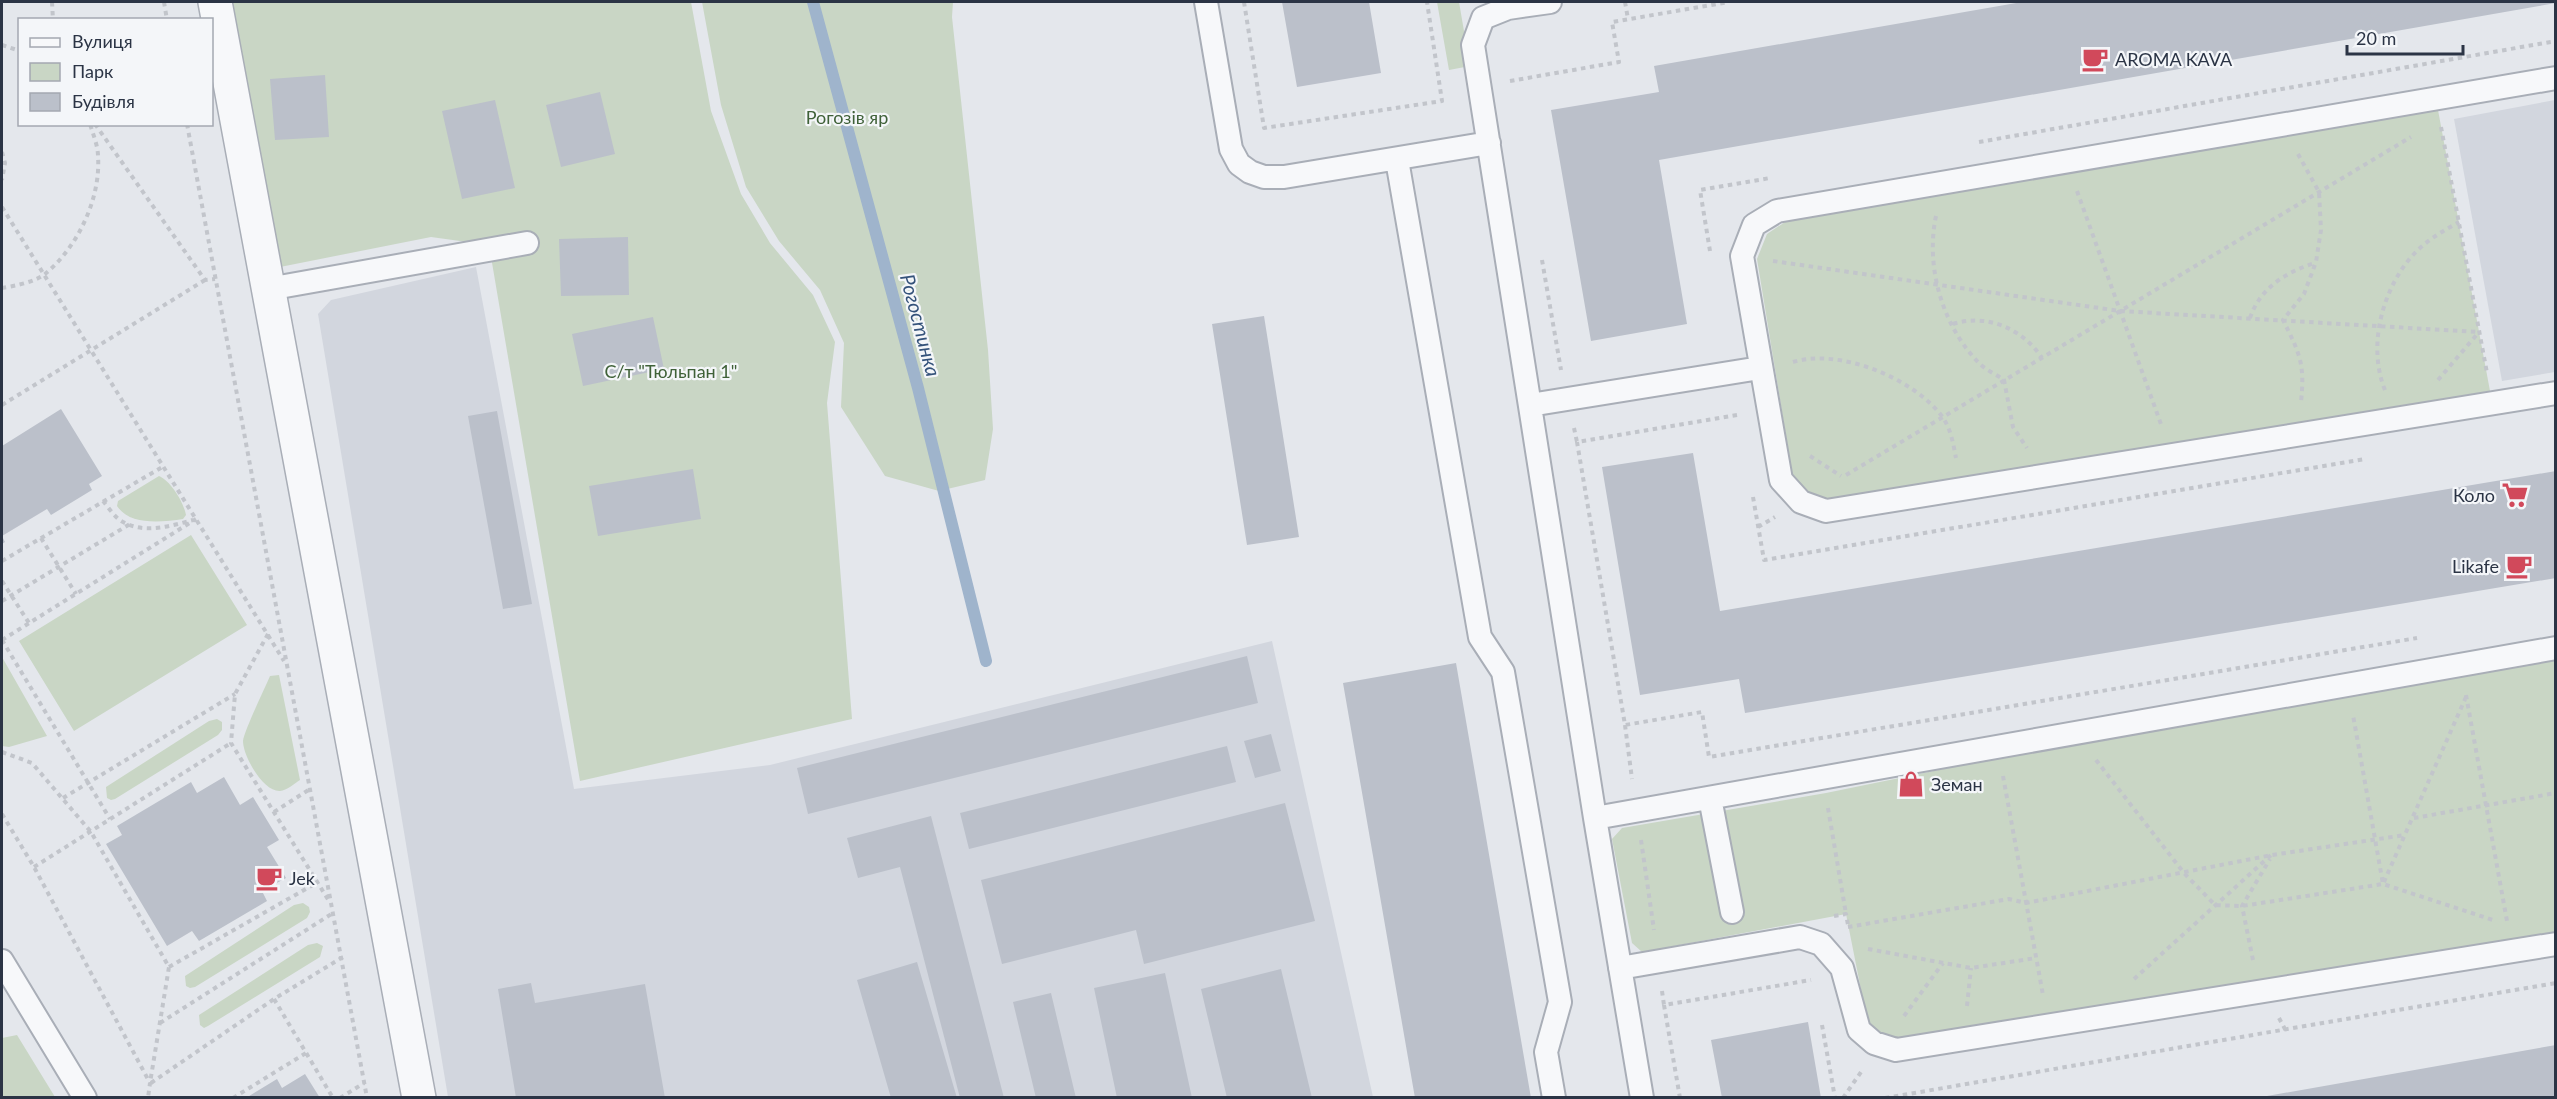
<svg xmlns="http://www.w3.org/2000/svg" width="2557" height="1099" viewBox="0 0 2557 1099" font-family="Lato,sans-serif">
<rect width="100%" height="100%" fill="#e4e7ec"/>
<path fill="#d2d6de" d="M2555,100V372L2502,381L2454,119Z
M476,267L574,789L770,765L1272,641L1373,1097H448L318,314L331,300Z"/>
<path fill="#c9d6c5" d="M232,2H691L711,111L741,194L770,243L813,295L835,342L827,403L852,719L580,781L489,245L431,237L280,267Z
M702,2H953L952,17L988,350L993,429L985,480L939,491L885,476L841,407L844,343L820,290L779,241L746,187L721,105Z
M1437,2H1459L1470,66L1449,70Z
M2438,110L2490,391L1827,499L1810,497L1793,479L1757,259L1767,234L1788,220Z
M159,476C171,481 184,503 186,515L183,519C162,522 130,526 117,506L118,501Z
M191,535L247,625L74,731L19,641Z
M2555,654V935L1898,1043L1881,1037L1868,1025L1846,914L1642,952L1632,943L1612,839L1622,828L1826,793L2007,756Z
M2,657L47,736L9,747L2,746Z
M279,675L300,780C294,784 287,790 280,791C263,792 243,756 243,741C244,731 265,688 270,676Z
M217,719L222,722V730L218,735L115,799L111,800L107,798L106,787L209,721Z
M303,903L309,907L310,912L307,918L195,987L190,988L186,986L185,976L294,905Z
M317,943L323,946L320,957L208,1026L204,1028L200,1025L199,1015L308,945Z
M17,1035L55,1097H2V1038Z"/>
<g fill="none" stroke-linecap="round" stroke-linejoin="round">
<path stroke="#9fb4cc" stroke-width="12" d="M813,2L918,388L986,661"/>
</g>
<path fill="#bbc0ca" d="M1282,2H1369L1381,73L1297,87Z
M2022,2L2556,3L1659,160L1687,324L1591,341L1551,110L1659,92L1654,66Z
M325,75L329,137L275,140L270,79Z
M600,92L615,154L561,167L546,105Z
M495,100L515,188L462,199L442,111Z
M628,237L629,295L561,296L559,239Z
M1264,316L1299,537L1247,545L1212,324Z
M653,317L664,369L583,386L572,334Z
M61,409L102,476L89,484L92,490L51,515L47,509L2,536L5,542L2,544V446Z
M497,411L532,604L503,609L468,416Z
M1693,453L1720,611L2556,471V578L1745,713L1739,679L1640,695L1602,467Z
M693,469L701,519L598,536L589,486Z
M1247,656L1258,703L808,814L797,768Z
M1456,663L1531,1098H1415L1343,683Z
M1271,734L1281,771L1255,778L1244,741Z
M1227,746L1236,782L969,849L960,813Z
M224,777L240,805L253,797L279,840L267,847L286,878L262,891L267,901L199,941L192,931L167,946L106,844L122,835L117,826L191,782L197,793Z
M1285,803L1315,921L1144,964L1136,930L1002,964L981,880Z
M931,816L1004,1098H960L900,867L858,878L847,838Z
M917,962L957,1098H891L857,980Z
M1281,969L1312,1098H1227L1201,989Z
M1165,973L1192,1098H1117L1094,988Z
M531,983L535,1003L645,984L665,1098H516L498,989Z
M1051,993L1076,1098H1036L1013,1002Z
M1808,1022L1821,1098H1722L1711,1040Z
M2556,1045V1098H2267V1096Z
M305,1074L320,1098H246L277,1079L282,1088Z"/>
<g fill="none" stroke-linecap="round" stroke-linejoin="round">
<g stroke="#a9aeb7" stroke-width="26">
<path id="service" d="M1206,2L1231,149L1239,164L1250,172L1264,177H1284L1489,143
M1550,2L1508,8L1483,18L1473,45L1595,818
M2556,78L1777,211L1754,225L1742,256L1781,480L1801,502L1826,511L2556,393
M1397,160L1480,637L1503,672L1560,1002L1546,1052L1554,1098
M268,289L527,243
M1530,405L1760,368
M1710,798L1732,912
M2,961L85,1098
M1620,968L1800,937L1821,944L1842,968L1859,1030L1874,1043L1896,1050L2556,944
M1642,1098L1595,818L2556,648"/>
</g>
<g stroke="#a9aeb7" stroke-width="36">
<path id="minor" d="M215,2L419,1098"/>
</g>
<path stroke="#c2c5cb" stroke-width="4" stroke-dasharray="4.5 4.5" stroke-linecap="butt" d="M52,2L53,20
M164,2L167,20
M1244,2L1264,128L1442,101L1427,2
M1625,2L1628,19
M2,45L20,51
M1510,81L1619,62L1612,22L1729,2
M95,124L205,280L215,279
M187,124L367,1098
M2441,127L2487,373
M1979,142L2556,41
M2,152L5,163L2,180
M2298,154L2319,192L2321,230L2316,262L2304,294L2283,320C2300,354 2305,364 2301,402
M2077,191L2162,427
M2,207L284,661
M1936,216C1925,268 1943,328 1981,365C1988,371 1997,375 2004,380L2013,427L2027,448
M1710,251L1700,190L1770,178
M1542,260L1561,370
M1773,261L2120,311L2478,332
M2,288C14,286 35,282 45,274C78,247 101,198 98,156C98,146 93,134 90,124
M2250,318C2260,288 2286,272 2315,263
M1953,324C1987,313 2023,329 2042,358
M1793,362C1840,348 1912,378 1941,415C1951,428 1953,443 1956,458
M2438,380L2479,332
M2385,390C2366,344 2384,281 2420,248C2432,237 2445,230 2459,222
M2,405L205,280
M1737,415L1577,442L1625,725L1702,712L1709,757L2417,638
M1574,428L1577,442
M1810,456L1841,476
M1846,475L2411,137
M1753,497L1764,560L2365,459
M103,501C109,508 115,518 123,522C144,534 171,526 193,520
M1758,527L1775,517
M41,538L76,594
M2,561L164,466
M2,581L29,623
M2,601L130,524
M268,634L235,694L231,743L329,901
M2,640L196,519
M2,640L110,819
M2466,695L2507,921
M2466,697L2383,884L2496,921
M1625,725L1632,779
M2,752L32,763L91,832L169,967L150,1083
M2096,760L2184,873L2215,905L2242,906L2383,884L2353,715
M2003,776L2043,995
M63,798L235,694
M1828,808L1846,914
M274,812L310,789
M2,814L34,867L150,1083L148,1098
M2414,818L2556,793
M1641,840L1654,930
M34,867L231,743
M1834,916L1846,914L1848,925
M1848,927L2009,899L2026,903L2272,855L2405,835
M1868,949L1971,968L2036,958
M2253,960L2242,906L2270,859
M169,967L318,882
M2134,979L2271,855
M1662,991L1664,1005
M274,999L333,1098
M1967,1006L1971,968
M1904,1016L1943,963
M2279,1018L2286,1031
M160,1023L333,913
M1822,1025L1835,1098
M151,1083L274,999L343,957
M233,1098L306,1053
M340,1098L364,1083
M1680,1098L1664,1005L1811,980
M1843,1098L1861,1072
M1885,1098L2556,983"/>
<use href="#service" stroke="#f7f8fa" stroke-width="22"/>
<use href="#minor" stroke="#f7f8fa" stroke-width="33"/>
</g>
<defs>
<g id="cafe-bare" transform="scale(2.07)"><path d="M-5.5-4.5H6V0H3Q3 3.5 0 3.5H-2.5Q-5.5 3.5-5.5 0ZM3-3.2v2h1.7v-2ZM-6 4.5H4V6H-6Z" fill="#d1495b" stroke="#f4f6f9" stroke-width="2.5" paint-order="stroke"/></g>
<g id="supermarket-bare" transform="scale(2.07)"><path d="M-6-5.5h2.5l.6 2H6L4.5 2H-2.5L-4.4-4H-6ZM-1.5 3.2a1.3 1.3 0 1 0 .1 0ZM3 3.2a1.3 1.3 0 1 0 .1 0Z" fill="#d1495b" stroke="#f4f6f9" stroke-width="2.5" paint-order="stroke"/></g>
<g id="shop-bare" transform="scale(2.07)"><path d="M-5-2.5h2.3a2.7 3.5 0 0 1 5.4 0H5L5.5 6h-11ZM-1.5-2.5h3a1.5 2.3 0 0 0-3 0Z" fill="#d1495b" stroke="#f4f6f9" stroke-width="2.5" paint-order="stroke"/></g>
</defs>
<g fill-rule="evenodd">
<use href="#cafe-bare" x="2095" y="59"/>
<use href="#supermarket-bare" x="2515" y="495"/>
<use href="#cafe-bare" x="2519" y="566"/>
<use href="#shop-bare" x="1911" y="784"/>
<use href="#cafe-bare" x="269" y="878"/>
</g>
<g text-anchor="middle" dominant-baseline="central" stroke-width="4.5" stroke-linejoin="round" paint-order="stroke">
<g font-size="18" fill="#2b3445" stroke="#f4f6f9" text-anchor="start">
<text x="2115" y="59">AROMA KAVA</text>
<text x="2495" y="495" text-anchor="end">Коло</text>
<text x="2499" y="566" text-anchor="end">Likafe</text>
<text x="1931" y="784">Земан</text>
<text x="289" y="878">Jek</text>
</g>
<g font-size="18" fill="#3f6138" stroke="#f4f6f9">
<text x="847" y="117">Рогозів яр</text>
<text x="671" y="371">С/т "Тюльпан 1"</text>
</g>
<g font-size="20" font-style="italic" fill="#34527a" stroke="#f4f6f9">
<text transform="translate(921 325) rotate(75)">Рогостинка</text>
</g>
</g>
<rect width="2557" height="1099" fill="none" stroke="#2b3445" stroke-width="6"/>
<rect x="18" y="18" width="195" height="108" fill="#f4f6f9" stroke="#a4a8b1" stroke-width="1.5"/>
<rect x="30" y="38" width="30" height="9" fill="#f7f8fa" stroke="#a4a8b1" stroke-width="1.5"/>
<text x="72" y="48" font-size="18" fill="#2b3445">Вулиця</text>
<rect x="30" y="63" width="30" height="18" fill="#c9d6c5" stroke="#a4a8b1" stroke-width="1.5"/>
<text x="72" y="78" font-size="18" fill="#2b3445">Парк</text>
<rect x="30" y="93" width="30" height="18" fill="#bbc0ca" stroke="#a4a8b1" stroke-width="1.5"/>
<text x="72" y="108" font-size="18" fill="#2b3445">Будівля</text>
<path d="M2347 45v9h116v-9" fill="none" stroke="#2b3445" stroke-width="3"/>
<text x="2356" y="45" font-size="18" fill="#2b3445" stroke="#f4f6f9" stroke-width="4.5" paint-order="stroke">20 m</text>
</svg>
